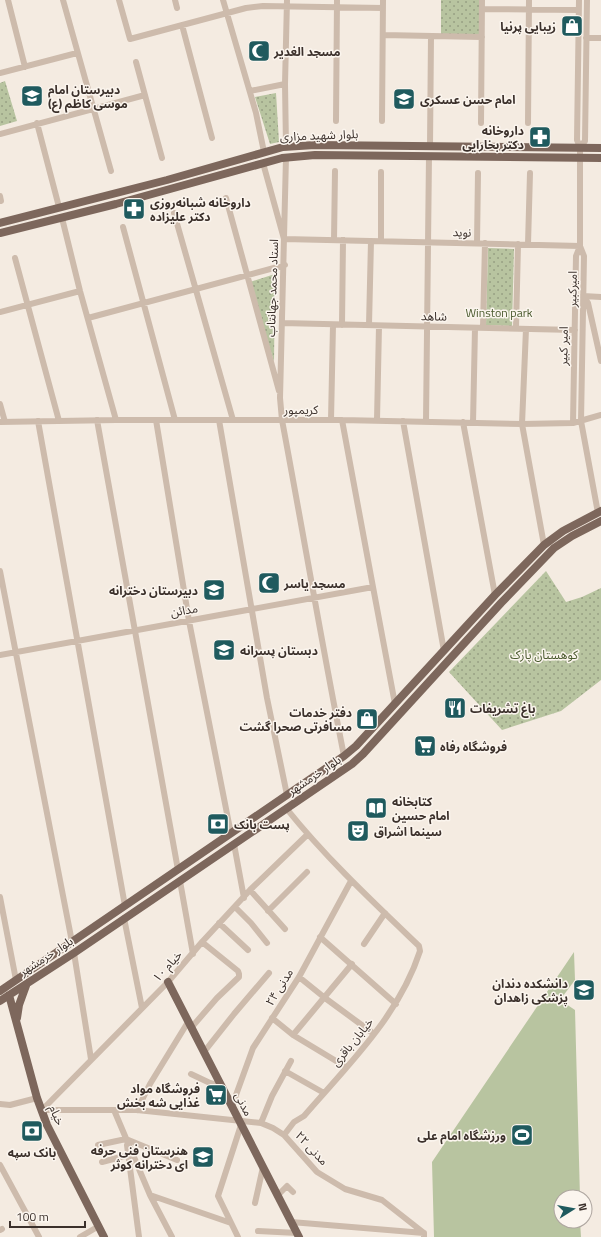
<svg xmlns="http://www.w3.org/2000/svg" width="601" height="1237" viewBox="0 0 601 1237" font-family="'Titillium Web','Noto Sans Arabic',sans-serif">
<defs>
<pattern id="grass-dots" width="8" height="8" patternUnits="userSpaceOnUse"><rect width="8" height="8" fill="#b8c4a0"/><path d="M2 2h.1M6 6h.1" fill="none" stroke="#97a083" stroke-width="1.8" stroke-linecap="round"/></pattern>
</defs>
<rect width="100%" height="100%" fill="#f4ebe1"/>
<path fill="url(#grass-dots)" d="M441,0H479V34H441Z
M5,81L17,121L0,126V83Z
M276,93L279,142L270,144L255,97Z
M488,248L514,249L512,326L486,325Z
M275,274L274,362L250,282Z
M546,571L566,602L582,597L601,588V680L561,711L502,730L449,672Z"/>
<path fill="#b8c4a0" d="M574,952L575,980L560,1000L575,1010L580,1197H561V1221H580L581,1237H434L432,1162Z"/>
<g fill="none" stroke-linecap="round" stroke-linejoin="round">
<path stroke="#cdbbac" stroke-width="6" d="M8,0L25,67
M63,0L111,171
M119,0L130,39L246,8L263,6L383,8
M175,0L177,8
M223,0L256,113L264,152
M579,0L577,140L580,147V246L584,256L581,421L598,513
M482,9L578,10
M182,25L212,138
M383,35L482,37
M586,38H601
M136,62L162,158
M0,73L77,53
M250,91L285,84
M336,121L337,0
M382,121L383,0
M37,123L59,207
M481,123L482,0
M528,123L529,0
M0,134L145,95
M430,146L431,36
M286,147L285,84L287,0
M580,147L585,141L587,0
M286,157L280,398L282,420C303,532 322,645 344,756
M263,163L284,239L580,246
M0,196L1,201
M226,198L279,391
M174,213L233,420
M62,218L80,291L116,420
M123,227L175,420
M334,240L335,171
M381,241V172
M477,243L478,173
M528,244L530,173
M15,258L59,421
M583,296L588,303L601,361
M583,296L601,297
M0,312L80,291
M88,318L285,265
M282,323L575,330
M342,325L343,240
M369,325L371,241
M483,328L485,243
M516,328L518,244
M526,329L522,424L544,545
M0,404L5,422
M97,420L178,870
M156,420L189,621L231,834
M219,420L267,698L287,795
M331,420L333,325
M342,420L373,587L395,704
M377,420L379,326
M38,421L125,906
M403,421L444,651
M0,422L116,420H342L522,424L573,423L601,415
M426,422L429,156
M463,422L495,595
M473,423L475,328
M573,423L576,256L580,246
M0,571L72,942
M0,655L373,587
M234,844L244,898
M180,881L193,954
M250,890L285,929
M0,897L16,980
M235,907L251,923L267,943
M268,911L307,872
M124,918L142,1008
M219,923L248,950
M320,937L396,1004
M364,944L385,913
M74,953L91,1059
M299,977L325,998L374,1034
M272,1018L293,1035L346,1067
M191,1028L217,998L239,977V974L238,971L202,942
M293,1035L352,964
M204,1052L234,1014L269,973
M285,1071L324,1093
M191,1074L210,1083L221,1086
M0,1104L10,1105L37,1098
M232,1106L253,1048L299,977L351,881
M42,1110H137L261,1123L273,1128L284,1135L317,1172L345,1189L382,1200L424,1233V1237
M42,1110L168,982L202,942L250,890L307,835
M114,1110L150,1195L172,1237
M137,1110L150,1084L188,1022
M261,1123L272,1096L291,1061
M284,1135L294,1122L304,1116C348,1065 399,1016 420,951L419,946C373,902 326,858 286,808
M126,1139L177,1160
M98,1145L126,1139
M127,1145L139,1237
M102,1162L132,1154
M0,1165L39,1237
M150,1195L231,1223
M277,1196L287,1186L293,1192
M255,1203L263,1167
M291,1222L424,1233
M0,1230L2,1229
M258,1231L297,1233
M80,1237L99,1226
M238,1237L218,1196L241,1125"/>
<path stroke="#7d675c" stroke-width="8" d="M0,223L167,180L283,147L315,145L601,148
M0,233L116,204L282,158L315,155L601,158
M168,982L299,1237
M0,991L344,756L356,746L495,595L544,545L563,531L601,511
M9,995L37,1098L47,1125L104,1237
M0,1001L74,953L352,764L363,754L501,603L554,548L572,536L601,521
M17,1018L19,1005L27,983"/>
</g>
<defs>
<g id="shop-square" transform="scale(1.15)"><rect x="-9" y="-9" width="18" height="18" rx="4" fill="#1f5a5e" stroke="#fbf5ee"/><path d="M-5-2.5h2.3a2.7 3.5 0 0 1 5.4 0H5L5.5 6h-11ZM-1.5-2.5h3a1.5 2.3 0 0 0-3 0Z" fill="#fff"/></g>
<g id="mosque-square" transform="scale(1.15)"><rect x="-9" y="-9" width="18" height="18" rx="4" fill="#1f5a5e" stroke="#fbf5ee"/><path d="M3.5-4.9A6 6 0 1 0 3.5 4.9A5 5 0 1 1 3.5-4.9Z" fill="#fff"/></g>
<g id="school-square" transform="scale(1.15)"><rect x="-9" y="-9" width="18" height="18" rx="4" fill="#1f5a5e" stroke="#fbf5ee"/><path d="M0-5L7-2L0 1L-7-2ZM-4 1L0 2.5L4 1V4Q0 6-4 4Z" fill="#fff"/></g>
<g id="pharmacy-square" transform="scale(1.15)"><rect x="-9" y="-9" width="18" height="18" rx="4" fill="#1f5a5e" stroke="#fbf5ee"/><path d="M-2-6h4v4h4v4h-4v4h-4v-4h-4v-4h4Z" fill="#fff"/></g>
<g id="restaurant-square" transform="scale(1.15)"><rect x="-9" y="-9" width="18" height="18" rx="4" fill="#1f5a5e" stroke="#fbf5ee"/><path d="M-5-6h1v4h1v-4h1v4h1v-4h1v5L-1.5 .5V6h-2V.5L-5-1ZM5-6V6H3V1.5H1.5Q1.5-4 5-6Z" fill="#fff"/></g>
<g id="supermarket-square" transform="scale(1.15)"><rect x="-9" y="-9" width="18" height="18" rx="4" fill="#1f5a5e" stroke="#fbf5ee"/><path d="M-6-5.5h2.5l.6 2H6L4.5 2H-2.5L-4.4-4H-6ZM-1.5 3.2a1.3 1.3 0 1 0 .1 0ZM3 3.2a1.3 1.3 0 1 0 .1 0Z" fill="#fff"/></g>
<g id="library-square" transform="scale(1.15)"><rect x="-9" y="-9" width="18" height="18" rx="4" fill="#1f5a5e" stroke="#fbf5ee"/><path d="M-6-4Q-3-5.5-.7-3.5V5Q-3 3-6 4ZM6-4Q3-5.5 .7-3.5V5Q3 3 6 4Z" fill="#fff"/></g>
<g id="bank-square" transform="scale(1.15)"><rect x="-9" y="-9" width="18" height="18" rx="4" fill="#1f5a5e" stroke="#fbf5ee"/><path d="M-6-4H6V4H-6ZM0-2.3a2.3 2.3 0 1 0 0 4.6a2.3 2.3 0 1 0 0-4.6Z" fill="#fff"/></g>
<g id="theatre-square" transform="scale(1.15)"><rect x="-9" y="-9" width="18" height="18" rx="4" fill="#1f5a5e" stroke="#fbf5ee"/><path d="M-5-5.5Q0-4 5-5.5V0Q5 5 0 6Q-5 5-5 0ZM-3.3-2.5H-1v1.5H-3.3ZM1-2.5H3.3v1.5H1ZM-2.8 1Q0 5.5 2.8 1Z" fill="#fff"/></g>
<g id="university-square" transform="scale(1.15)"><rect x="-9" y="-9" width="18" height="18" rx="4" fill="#1f5a5e" stroke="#fbf5ee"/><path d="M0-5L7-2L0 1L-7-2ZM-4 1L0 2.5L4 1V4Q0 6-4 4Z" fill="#fff"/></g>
<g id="stadium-square" transform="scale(1.15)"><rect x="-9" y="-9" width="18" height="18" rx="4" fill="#1f5a5e" stroke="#fbf5ee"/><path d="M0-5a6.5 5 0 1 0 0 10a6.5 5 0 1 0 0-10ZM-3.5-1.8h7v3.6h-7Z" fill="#fff"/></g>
</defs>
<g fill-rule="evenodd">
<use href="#shop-square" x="572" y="26"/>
<use href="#mosque-square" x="259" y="51"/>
<use href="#school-square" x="32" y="96"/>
<use href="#school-square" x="404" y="99"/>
<use href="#pharmacy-square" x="540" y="137"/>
<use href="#pharmacy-square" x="134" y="209"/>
<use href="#mosque-square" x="269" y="583"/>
<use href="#school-square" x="214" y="590"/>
<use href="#school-square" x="224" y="650"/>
<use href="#restaurant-square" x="455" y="708"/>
<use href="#shop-square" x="367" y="719"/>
<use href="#supermarket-square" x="425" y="746"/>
<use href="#library-square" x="376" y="808"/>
<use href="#bank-square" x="218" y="824"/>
<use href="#theatre-square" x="358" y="831"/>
<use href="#university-square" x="584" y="990"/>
<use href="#supermarket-square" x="216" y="1095"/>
<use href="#bank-square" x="32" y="1131"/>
<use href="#stadium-square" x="522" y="1135"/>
<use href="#school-square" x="203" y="1157"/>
</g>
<g text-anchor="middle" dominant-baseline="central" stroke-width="3" stroke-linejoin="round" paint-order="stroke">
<g font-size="12" font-weight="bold" fill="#3b302b" stroke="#fbf5ee" text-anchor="start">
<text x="556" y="26" text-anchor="end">زیبایی پرنیا</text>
<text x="274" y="51">مسجد الغدیر</text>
<text x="48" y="89">دبیرستان امام<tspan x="48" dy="14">موسی کاظم (ع)</tspan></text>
<text x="420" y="99">امام حسن عسکری</text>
<text x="524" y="130" text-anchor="end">داروخانه<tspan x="524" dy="14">دکتر بخارایی</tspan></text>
<text x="150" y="202">داروخانه شبانه‌روزی<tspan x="150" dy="14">دکتر علیزاده</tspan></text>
<text x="284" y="583">مسجد یاسر</text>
<text x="198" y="590" text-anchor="end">دبیرستان دخترانه</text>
<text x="240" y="650">دبستان پسرانه</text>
<text x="470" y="708">باغ تشریفات</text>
<text x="352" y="712" text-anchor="end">دفتر خدمات<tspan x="352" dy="14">مسافرتی صحرا گشت</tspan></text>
<text x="440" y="746">فروشگاه رفاه</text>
<text x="392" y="801">کتابخانه<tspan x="392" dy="14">امام حسین</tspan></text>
<text x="234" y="824">پست بانک</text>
<text x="374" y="831">سینما اشراق</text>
<text x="568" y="983" text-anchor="end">دانشکده دندان<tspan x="568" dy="14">پزشکی زاهدان</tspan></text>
<text x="200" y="1088" text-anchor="end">فروشگاه مواد<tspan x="200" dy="14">غذایی شه بخش</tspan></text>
<text x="506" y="1135" text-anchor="end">ورزشگاه امام علی</text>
<text x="188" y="1150" text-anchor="end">هنرستان فنی حرفه<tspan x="188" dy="14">ای دخترانه کوثر</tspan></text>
<text x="32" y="1152" text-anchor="middle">بانک سپه</text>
</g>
<g font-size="12" fill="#3b302b" stroke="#fbf5ee">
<text transform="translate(319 135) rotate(-2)">بلوار شهید مزاری</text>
<text transform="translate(462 232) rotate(1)">نوید</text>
<text transform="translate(272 288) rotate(-88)">استاد محمد جهانتاب</text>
<text transform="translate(572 289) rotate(-89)">امیرکبیر</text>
<text transform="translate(434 316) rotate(1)">شاهد</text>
<text transform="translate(563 346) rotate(-89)">امیر کبیر</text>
<text x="301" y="409">کریمپور</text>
<text transform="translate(184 610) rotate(-10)">مدائن</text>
<text transform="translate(314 775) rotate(-34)">بلوار خرمشهر</text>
<text transform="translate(46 956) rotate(-33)">بلوار خرمشهر</text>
<text transform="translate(167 966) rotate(-48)">خیام ۱۰</text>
<text transform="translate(279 987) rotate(-58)">مدنی ۲۴</text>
<text transform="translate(352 1042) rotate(-51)">خیابان باقری</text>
<text transform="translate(244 1104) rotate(63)">مدنی</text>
<text transform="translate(57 1115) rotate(67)">خیام</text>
<text transform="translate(312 1148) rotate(47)">مدنی ۲۲</text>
</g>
<g font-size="12" fill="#4a5a2e" stroke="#fbf5ee">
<text x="499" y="312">Winston park</text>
<text x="544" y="654">کوهستان پارک</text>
</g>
</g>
<g transform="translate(573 1209) rotate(79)"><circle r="19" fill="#fbf5ee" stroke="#aea6a0"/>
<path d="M0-3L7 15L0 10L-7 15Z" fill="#1f5a5e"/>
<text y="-6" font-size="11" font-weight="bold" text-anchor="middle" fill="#3b302b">N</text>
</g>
<path d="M10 1221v6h75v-6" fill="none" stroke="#3b302b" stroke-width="2"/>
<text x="16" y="1221" font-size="12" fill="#3b302b" stroke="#fbf5ee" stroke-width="3" paint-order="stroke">100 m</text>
</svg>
